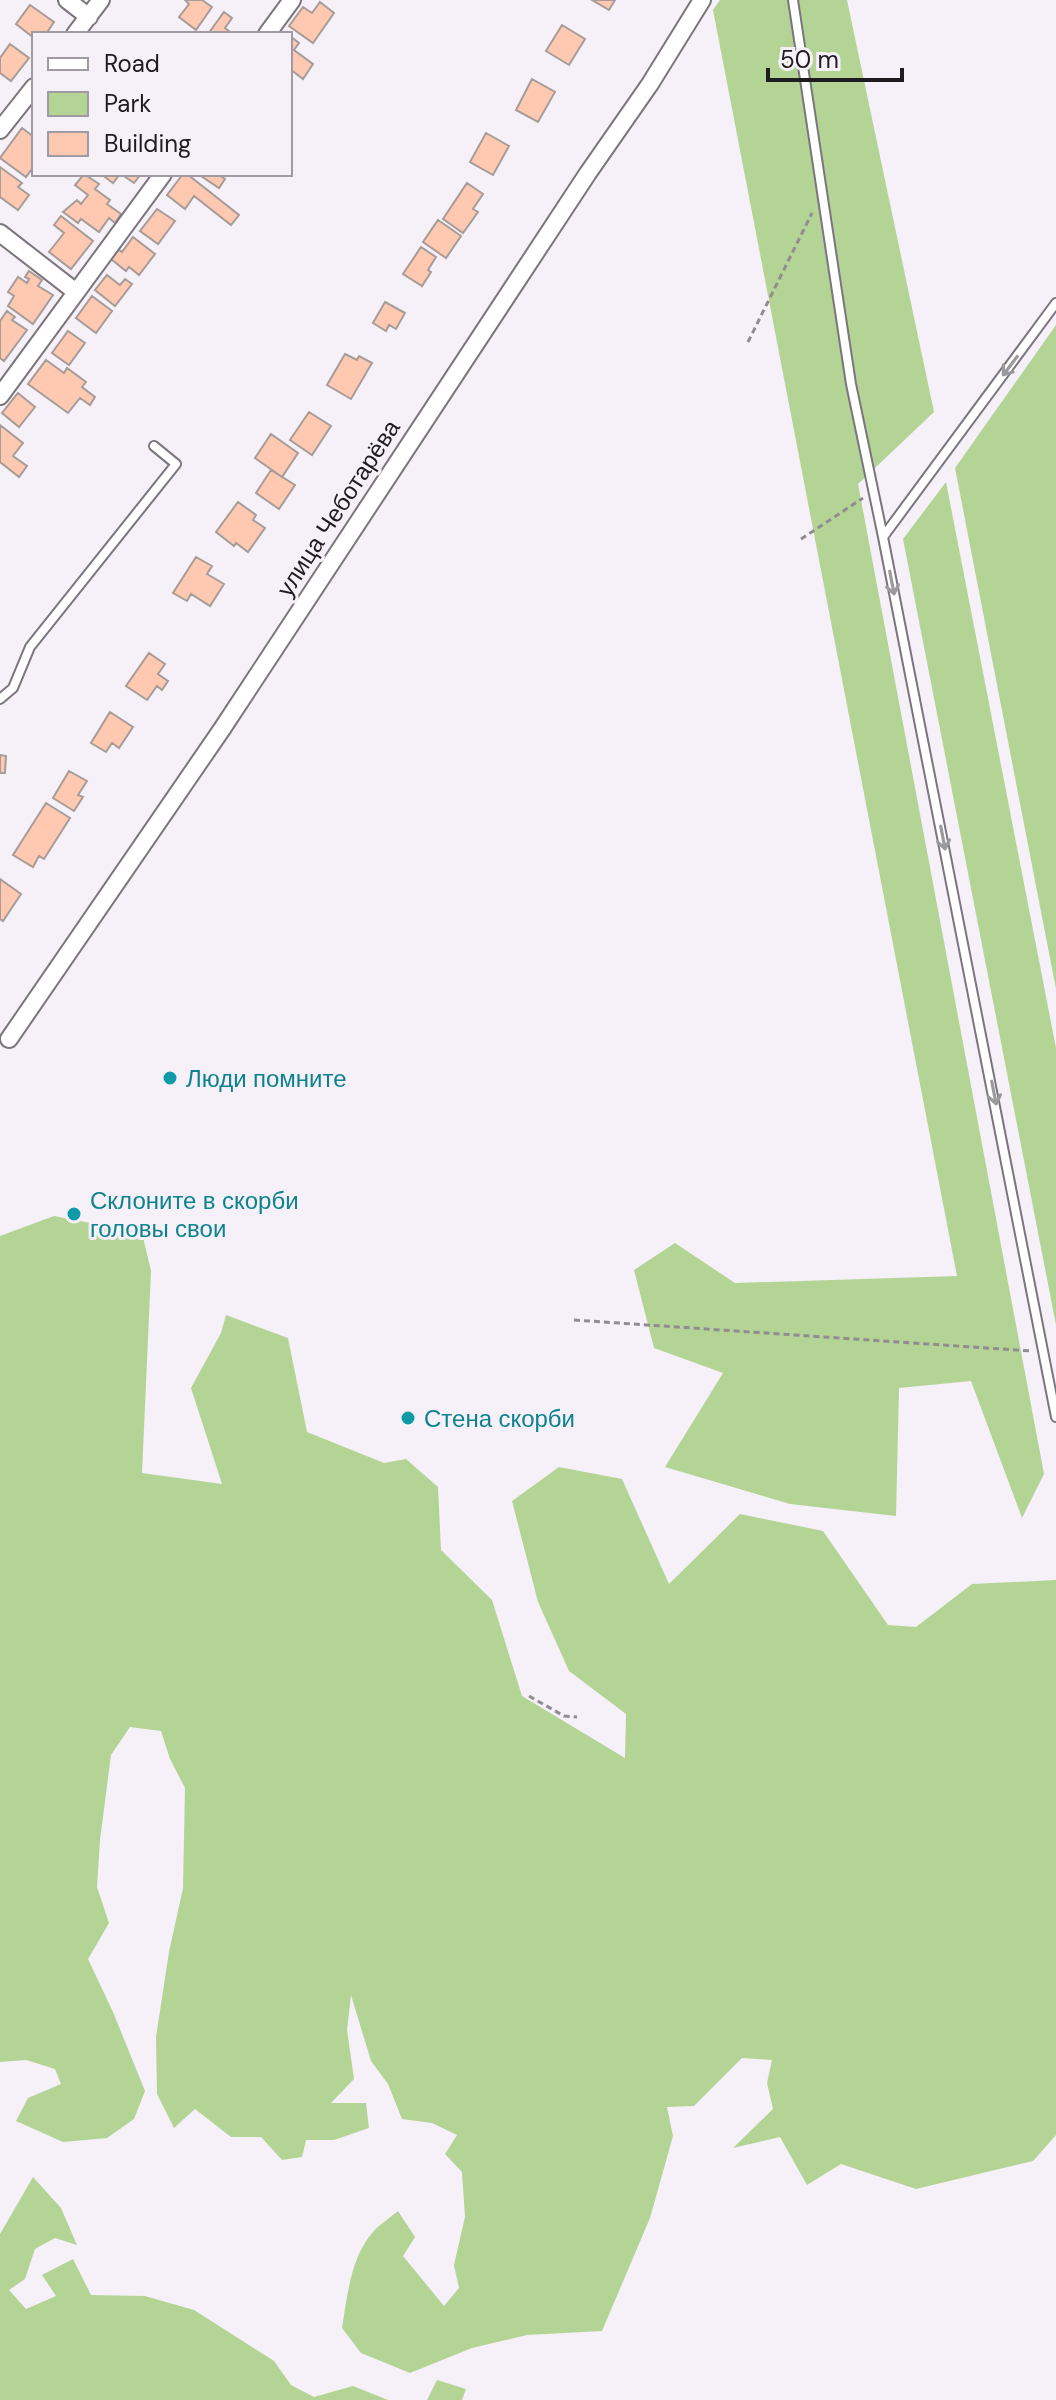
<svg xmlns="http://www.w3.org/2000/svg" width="1056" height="2400" viewBox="0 0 1056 2400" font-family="'DM Sans',sans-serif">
<rect width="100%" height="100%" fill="#f6f0f8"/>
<path fill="#b4d495" d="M720,0H847L934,412L858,484L1044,1474L1022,1518L971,1381L899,1388L896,1516L790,1504L665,1467L723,1373L654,1348L634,1270L675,1243L735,1283L957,1276L713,10Z
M1056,325V989L955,468Z
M946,482L1056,1048V1325L903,539Z
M54,1216L142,1233L151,1271L142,1473L222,1484L191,1388L221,1333L226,1315L288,1338L307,1432L384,1463L406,1459L438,1487L441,1550L492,1600L522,1696L625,1758L626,1714L569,1671L538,1602L512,1501L559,1467L622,1479L669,1584L740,1514L823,1531L888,1625L916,1627L972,1584L1056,1580V2135L1033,2161L916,2189L841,2164L807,2185L780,2137L733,2148L773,2109L767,2083L772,2060L742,2058L694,2106L667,2107L673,2136L650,2218L602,2331L527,2335L472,2348L410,2373L361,2353L342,2328C347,2297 351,2256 373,2232C380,2224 390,2218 398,2211L415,2237L403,2256L444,2306L459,2288L454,2265L465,2217L462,2172L445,2154L457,2135L432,2123L402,2119L388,2084L371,2061L351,1995L347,2030L354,2079L331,2103H366L369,2128L334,2140H306L302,2157L282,2160L261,2137H231L195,2109L174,2128L157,2094L156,2037L169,1952L183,1888L185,1788L170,1759L161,1731L130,1727L111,1755L100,1840L97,1887L109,1923L88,1959L113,2012L145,2091L134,2119L107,2138L63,2142L16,2121L28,2098L61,2084L55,2069L26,2060L0,2062V1236Z
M33,2177L61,2208L77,2245L55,2238L35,2249L25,2279L9,2290L26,2309L56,2296L42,2275L73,2259L91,2295L145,2296L194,2310L274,2361L291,2385L314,2397L353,2386L388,2400H0V2234Z
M437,2380L466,2389L462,2400H427Z"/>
<path fill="#fec8b1" stroke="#a69c98" stroke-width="2" d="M202,0L212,7L196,30L179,17L189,4L185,0Z
M592,0H615L609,10Z
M320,2L334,13L313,43L289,26L303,7L312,13Z
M30,5L54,22L46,34H34V38L16,24Z
M224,12L232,18L225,28L233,34H208Z
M562,25L585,39L569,65L546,51Z
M290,36L299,43L294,50L313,64L303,79L290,69Z
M10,44L29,58L11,81L0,73V58Z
M532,79L555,92L538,122L516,110Z
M22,128L34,137V166L26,177L0,158Z
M486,133L509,146L493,175L470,162Z
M0,167L22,183L18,187L29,195L18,210L0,197Z
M84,174L99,184L95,189L110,200L107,204L121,214L115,223L109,218L99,232L81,219L78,223L63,212L77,200L81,204L88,195L75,185Z
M101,174H120L113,183Z
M121,174H141L134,183Z
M183,174H187L239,215L231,225L194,196L185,209L167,195Z
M198,174H218L225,179L219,188Z
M467,183L483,194L473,209L478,212L463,233L443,219Z
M157,209L175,221L158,244L140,231Z
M61,216L93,241L71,269L49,252L64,233L54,225Z
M438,220L461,236L446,258L423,242Z
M133,237L155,254L139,275L129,267L126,271L111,259L118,249L122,252Z
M421,247L436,257L428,270L431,272L422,286L403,274Z
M29,271L42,280L38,286L53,295L33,324L8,306L14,296L8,292L18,277L27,283L29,279L25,277Z
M107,275L120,285L125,279L132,284L115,306L95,290Z
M92,296L112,311L96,333L76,318Z
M385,302L405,313L396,329L389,325L386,331L373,323Z
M7,311L15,317L12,320L27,330L4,361L0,358V321Z
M68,331L85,343L69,365L52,353Z
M345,354L357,360L359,356L372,363L351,399L327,385Z
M46,360L64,373L67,368L86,382L82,387L95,397L90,405L80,398L68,413L28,384Z
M18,393L35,407L19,427L2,413Z
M309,412L331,426L312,455L290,440Z
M0,425L23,443L13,456L27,466L19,477L0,462Z
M271,434L298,453L282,477L255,458Z
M271,470L295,485L279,509L256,493Z
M238,502L256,515L253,520L265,528L248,552L236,543L234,546L216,532Z
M196,557L212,566L207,574L224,584L210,606L191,594L187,601L173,593Z
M149,653L165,664L158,674L168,681L162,690L157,686L147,700L126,686Z
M110,712L133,727L119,748L112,743L106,752L91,743Z
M0,755L6,756L5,773H0Z
M69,771L87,781L78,795L83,797L74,811L53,798Z
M46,803L70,818L44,859L39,856L33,867L13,855Z
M0,879L21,894L3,921L0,919Z"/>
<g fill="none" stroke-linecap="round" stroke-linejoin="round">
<g stroke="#7b767d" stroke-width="12">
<path id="service" d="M793,0L851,384L883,537
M1056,303L883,537L1056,1417
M0,699L13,688L30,647L176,464L154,446"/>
</g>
<g stroke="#7b767d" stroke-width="20">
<path id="minor" d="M67,0L89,17
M75,34L101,0
M267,34L292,0
M0,130L34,87
M0,233L76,292
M0,396L163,174
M9,1039L222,729L588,173L650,84L702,0"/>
</g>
<path stroke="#918c92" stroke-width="3" stroke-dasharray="6 4" stroke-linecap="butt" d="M748,342L812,213
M801,539L863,498
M574,1320L1031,1351
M529,1696L564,1716L577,1717"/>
<use href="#service" stroke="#fff" stroke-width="8"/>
<use href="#minor" stroke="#fff" stroke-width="16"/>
</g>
<defs><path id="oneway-shaft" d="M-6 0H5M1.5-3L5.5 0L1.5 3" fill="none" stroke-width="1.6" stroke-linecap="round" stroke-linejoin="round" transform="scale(2)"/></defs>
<g stroke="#9a999b">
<use href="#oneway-shaft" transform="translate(1010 366) rotate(127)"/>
<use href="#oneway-shaft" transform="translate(892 583) rotate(79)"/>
<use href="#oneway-shaft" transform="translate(943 838) rotate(79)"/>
<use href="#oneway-shaft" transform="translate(994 1093) rotate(79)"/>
</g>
<g fill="#0f9aa8" stroke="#f6f0f8" stroke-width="3">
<circle cx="170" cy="1078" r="8"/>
<circle cx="74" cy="1214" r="8"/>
<circle cx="408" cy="1418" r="8"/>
</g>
<g text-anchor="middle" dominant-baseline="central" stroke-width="6" stroke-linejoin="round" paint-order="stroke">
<g font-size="24" fill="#1f1c20" stroke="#f6f0f8">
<text transform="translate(338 508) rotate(-57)">улица Чеботарёва</text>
</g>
<g font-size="24" fill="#0d838f" stroke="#f6f0f8" text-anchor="start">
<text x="186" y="1078">Люди помните</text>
<text x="90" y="1200">Склоните в скорби<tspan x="90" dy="28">головы свои</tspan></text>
<text x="424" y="1418">Стена скорби</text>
</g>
</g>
<rect x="32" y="32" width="260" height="144" fill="#f6f0f8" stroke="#a09ba2" stroke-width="2"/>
<rect x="48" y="58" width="40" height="12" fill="#ffffff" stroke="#a09ba2" stroke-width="2"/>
<text x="104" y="72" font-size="24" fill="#1f1c20">Road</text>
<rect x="48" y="92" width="40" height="24" fill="#b4d495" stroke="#a09ba2" stroke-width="2"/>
<text x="104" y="112" font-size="24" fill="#1f1c20">Park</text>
<rect x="48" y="132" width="40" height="24" fill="#fec8b1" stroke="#a09ba2" stroke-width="2"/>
<text x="104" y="152" font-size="24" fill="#1f1c20">Building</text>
<path d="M768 68v12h134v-12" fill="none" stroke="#1f1c20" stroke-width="4"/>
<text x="780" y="68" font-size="24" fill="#1f1c20" stroke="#f6f0f8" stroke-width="6" paint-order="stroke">50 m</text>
</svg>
